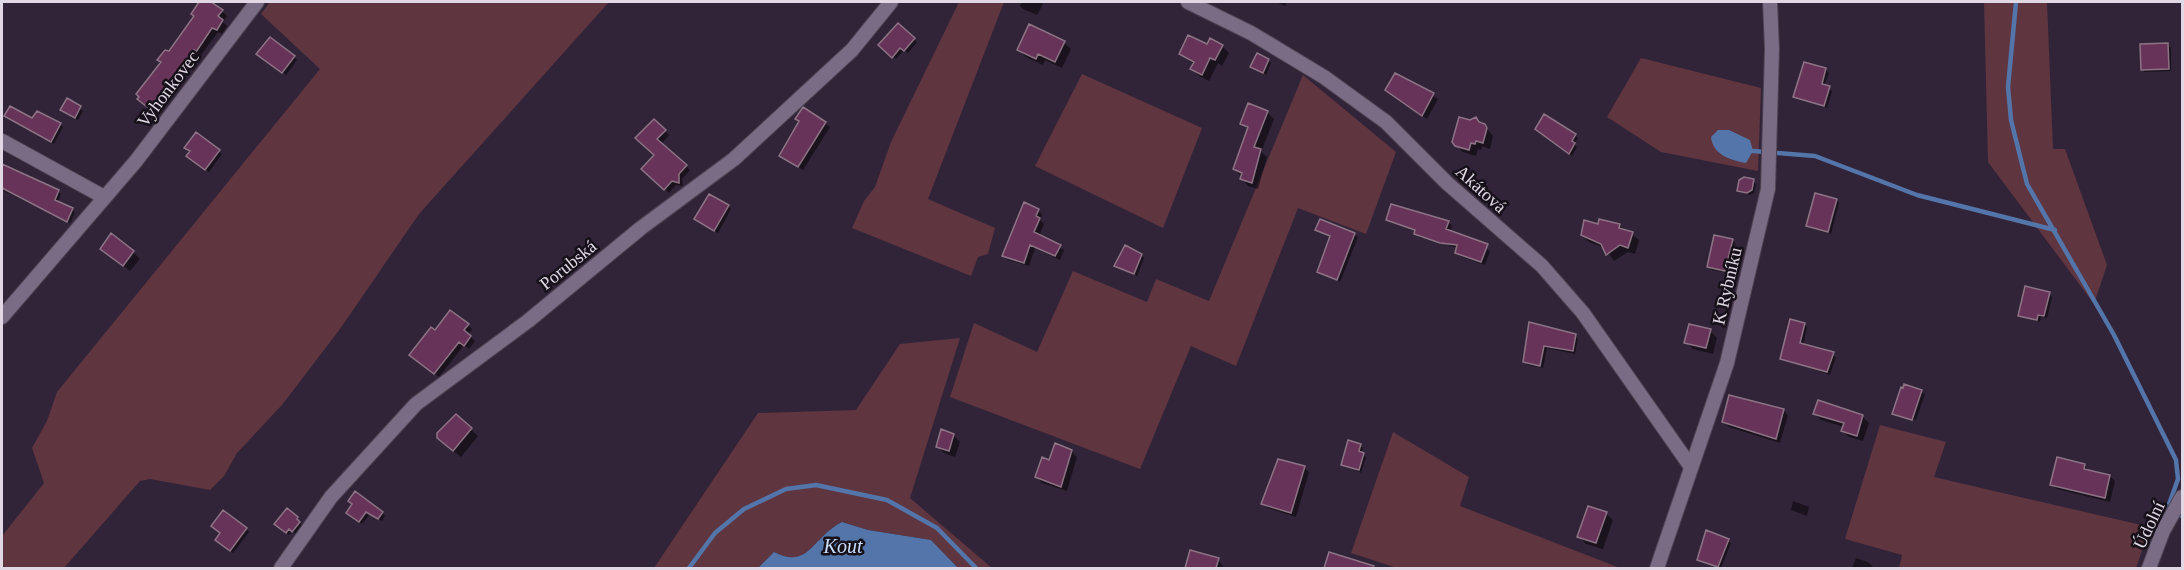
<svg xmlns="http://www.w3.org/2000/svg" width="2184" height="570" viewBox="0 0 2184 570" font-family="Georgia,serif">
<rect width="100%" height="100%" fill="#312439"/>
<path fill="#5f353f" d="M270,2H609L419,214L340,329L282,405L237,453L224,476L210,490L150,479L140,481L64,568H6L2,565V536L44,483L32,448L47,421L57,392L320,69L261,14Z
M959,2H1004L928,199L995,228L988,254L978,257L971,276L852,228L864,201L875,187L891,142Z
M1984,2H2047L2053,149H2065L2107,265L2094,304L1988,162Z
M1641,58L1761,88L1758,171L1661,152L1607,117Z
M1082,74L1202,128L1163,228L1035,166Z
M1303,75L1396,152L1366,234L1298,208L1236,366L1191,346L1140,469L950,397L974,323L1037,352L1073,271L1147,302L1156,279L1209,301Z
M960,338L910,498L992,568H958L931,540L868,530L842,522C812,537 809,570 774,552L758,568H654L758,413L856,410L900,344Z
M1880,425L1946,442L1934,477L2150,527L2136,568H1899L1902,555L1845,539Z
M1393,432L1469,477L1460,506L1620,568H1397L1351,553Z"/>
<path fill="#5375aa" d="M1718,130H1729L1750,140L1753,151L1746,163C1730,160 1713,155 1711,137Z
M842,522L868,530L931,540L958,568H758L774,552C809,570 812,537 842,522Z"/>
<path fill="#0007" d="M201,2H208L222,11L227,16L223,22L227,26L222,34L218,32L201,55L199,54L157,114L144,104L169,53L195,16L193,14Z
M1022,2H1040L1043,4L1037,15L1023,9L1020,6Z
M1276,2H1287L1285,6Z
M898,25L917,42L908,53L904,50L896,59L880,45Z
M1064,43L1071,49L1062,68L1045,60L1043,65L1026,57L1019,50Z
M2168,45L2171,48V71L2145,72L2142,69Z
M1208,46H1222L1229,53L1222,66L1218,63L1209,81L1199,76L1192,69L1194,64L1180,54Z
M261,57H294L297,60L286,75Z
M1268,60L1271,63L1266,75L1252,67Z
M1826,70L1829,73L1824,86L1832,91L1827,108L1795,96Z
M1396,75L1438,99L1427,119L1408,106Z
M68,100L83,111L78,120L65,113Z
M803,109L830,127L803,170L786,160Z
M1267,112L1274,119L1261,152L1267,157L1258,189L1248,186L1235,169L1249,130L1242,123Z
M6,116L60,124L63,127L54,144Z
M654,121L669,135L661,144L690,170L682,179L683,186L676,185L669,193L643,169L655,156Z
M1484,125L1493,136L1490,149L1482,146L1481,150L1478,149L1476,156L1463,152L1456,145Z
M1540,132L1575,135L1578,138L1574,144L1577,147L1572,156Z
M196,134L222,154L209,172L191,158Z
M2,164L58,191L61,194L58,203L75,212L70,223L2,190Z
M1753,181L1756,184L1754,193L1750,195L1738,190Z
M1836,200L1839,203L1831,234L1811,228L1808,225Z
M728,206L731,209L718,233L696,219Z
M1038,210L1042,215L1040,220L1044,224L1039,236L1064,250L1060,260L1035,248L1029,266L1008,260L1003,255Z
M1388,219L1448,222L1452,226L1450,232L1490,251L1485,265L1460,256L1457,252L1458,248L1419,237L1416,231Z
M1320,220L1358,237L1340,282L1318,271L1331,238L1317,229Z
M1619,225L1639,240L1635,254L1628,252L1614,261L1605,248L1589,242L1582,235L1599,226Z
M1732,240L1735,243L1728,273L1712,270L1709,267Z
M133,252L140,259L130,271L109,255Z
M1141,255L1144,258L1137,276L1116,266Z
M2049,294L2052,297L2047,318L2041,317L2040,322L2020,315Z
M1530,324L1575,336L1578,339L1575,354L1547,348L1543,368L1528,365L1525,362Z
M1804,324L1807,327L1803,346L1836,357L1830,375L1782,358Z
M468,325L472,329L468,335L475,341L469,349L464,345L439,377L415,359L436,332Z
M1710,331L1717,338L1713,354L1693,349L1686,342Z
M1905,386L1925,394L1916,420L1895,413Z
M1818,402L1863,417L1869,423L1863,441L1849,437L1843,431L1844,427L1821,420L1815,414Z
M1783,410L1788,415L1780,443L1729,427L1724,422Z
M456,416L478,436L461,457L446,445Z
M953,435L960,442L955,457L944,453L937,446Z
M1360,445L1363,448L1361,454L1366,457L1361,473L1342,464Z
M1071,451L1077,457L1067,491L1042,483L1037,477Z
M2084,465L2089,471L2110,476L2115,481L2110,502L2057,489L2052,484Z
M1304,468L1309,472L1296,517L1268,508L1263,504Z
M1793,501L1809,507L1807,516L1791,510Z
M353,505L382,513L385,516L382,521L370,514L362,524L351,515Z
M1606,514L1613,520L1603,549L1586,544L1579,537Z
M297,518L302,526L296,534L293,531L289,535L276,524Z
M246,529L249,532L233,553L219,543Z
M1706,532L1731,543L1721,568L1699,559Z
M1191,552L1218,559L1224,568H1186Z
M1856,558L1868,562L1874,568H1852Z"/>
<g fill="none" stroke-linecap="round" stroke-linejoin="round">
<path stroke="#5375aa" stroke-width="4.5" d="M2016,2L2008,87L2011,120L2027,184L2114,335L2176,460L2178,479L2167,510L2182,516
M1753,151L1815,156L1917,195L2055,230
M689,568L715,533L744,509L786,489L816,485L887,500L937,528L976,568"/>
</g>
<path fill="#673359" stroke="#8d7485" stroke-width="1.5" d="M199,2H211L223,10L218,16L223,20L217,30L212,28L196,52L194,50L170,82L173,84L151,110L137,99L139,97L136,94L161,62L157,60L165,50L169,51L194,16L191,14Z
M898,23L915,38L904,51L900,48L892,58L878,45Z
M1029,24L1065,41L1055,62L1038,54L1036,59L1017,50Z
M1188,35L1207,44L1210,38L1223,45L1215,60L1210,58L1202,75L1190,69L1194,62L1179,54Z
M270,37L295,56L282,73L256,54Z
M2168,43L2169,69L2141,70L2140,44Z
M1257,53L1269,59L1263,73L1250,67Z
M1804,62L1826,68L1822,84L1830,86L1824,106L1793,97Z
M1395,73L1434,93L1422,116L1385,90Z
M67,98L81,106L75,118L60,110Z
M1248,103L1268,111L1254,147L1261,149L1252,183L1240,179L1242,173L1233,169L1248,127L1240,124Z
M10,106L32,118L37,111L61,123L51,142L4,116Z
M803,107L826,122L798,167L779,156L799,121L795,119Z
M1544,114L1576,134L1572,141L1575,143L1569,154L1535,129Z
M1459,117L1470,120L1476,117L1479,122L1485,124L1487,128L1483,143L1476,141L1475,144L1471,143L1469,150L1455,146L1452,142Z
M654,119L666,130L657,139L687,165L679,174V183L672,181L664,190L641,169L654,155L635,138Z
M196,132L220,150L205,170L186,156L190,151L184,148Z
M2,164L59,190L55,200L73,208L67,222L2,188Z
M1744,177L1754,179L1752,190L1747,193L1737,191L1739,180Z
M1815,193L1837,199L1828,232L1806,226Z
M709,194L729,205L714,231L694,219Z
M1024,202L1039,209L1036,216L1040,218L1034,232L1061,245L1055,256L1030,245L1024,263L1002,256Z
M1391,204L1449,221L1446,229L1488,244L1481,262L1455,253L1457,245L1440,243L1414,234L1415,230L1386,220Z
M1320,219L1355,233L1337,280L1317,272L1330,236L1315,230Z
M1599,219L1620,224L1619,228L1633,232L1628,248L1620,245L1606,255L1601,244L1581,235L1584,220L1598,224Z
M111,233L134,251L123,266L100,249Z
M1714,235L1733,239L1725,271L1707,267Z
M1125,245L1142,254L1134,274L1114,266Z
M2025,286L2050,292L2044,316L2038,315L2037,320L2018,316Z
M450,310L469,324L464,330L471,336L464,346L459,342L434,374L409,355L431,327L435,330Z
M1790,319L1805,323L1800,343L1834,352L1827,372L1780,359Z
M1529,322L1576,334L1573,351L1544,346L1540,366L1523,362Z
M1689,324L1711,329L1706,348L1684,343Z
M1904,384L1922,390L1912,420L1892,414L1901,387L1903,388Z
M1729,395L1784,409L1776,439L1722,422Z
M1818,400L1863,415L1857,436L1841,431L1844,423L1813,414Z
M456,414L472,428L453,451L437,438V433Z
M941,429L954,434L949,451L936,447Z
M1348,440L1361,444L1359,451L1364,453L1359,470L1341,465Z
M1055,443L1072,450L1061,487L1035,477L1042,457L1049,460Z
M2057,457L2085,464L2084,469L2110,475L2105,498L2050,485Z
M1278,459L1305,466L1291,513L1261,504Z
M355,491L383,512L378,519L366,512L359,522L346,513L352,504L348,501Z
M1588,506L1607,512L1596,543L1577,537Z
M287,508L298,517L297,519L300,522L292,532L289,529L286,533L274,524Z
M223,510L247,528L230,551L215,540L220,533L211,526Z
M1706,530L1729,539L1718,567L1697,560Z
M1190,550L1219,558L1216,568H1185Z
M1329,552L1374,566L1373,568H1324Z"/>
<g fill="none" stroke-linecap="round" stroke-linejoin="round">
<g stroke="#4d4253" stroke-width="16">
<path id="minor" d="M1188,2L1251,33L1324,77L1386,122L1447,183L1542,266L1583,313L1691,467
M2,141L104,197
M2,317L136,161L257,2
M281,568L331,497L416,404L528,321L641,228L734,159L852,50L891,2
M1657,568L1727,363L1768,189L1772,49L1770,2
M2149,568L2163,531L2182,497"/>
</g>
<use href="#minor" stroke="#7a6c84" stroke-width="14"/>
</g>
<g text-anchor="middle" dominant-baseline="central" stroke-width="5" stroke-linejoin="round" paint-order="stroke">
<g font-size="18" fill="#e0d8e5" stroke="#161019">
<text transform="translate(168 89) rotate(-53)">Vyhonkovec</text>
<text transform="translate(1481 189) rotate(42)">Akátová</text>
<text transform="translate(568 265) rotate(-39)">Porubská</text>
<text transform="translate(1727 286) rotate(-77)">K Rybníku</text>
<text transform="translate(2149 525) rotate(-65)">Údolní</text>
</g>
<g font-size="20" font-style="italic" fill="#c8dcfc" stroke="#161019">
<text x="843" y="546">Kout</text>
</g>
</g>
<rect width="2184" height="570" fill="none" stroke="#e0d8e5" stroke-width="6"/>
</svg>
